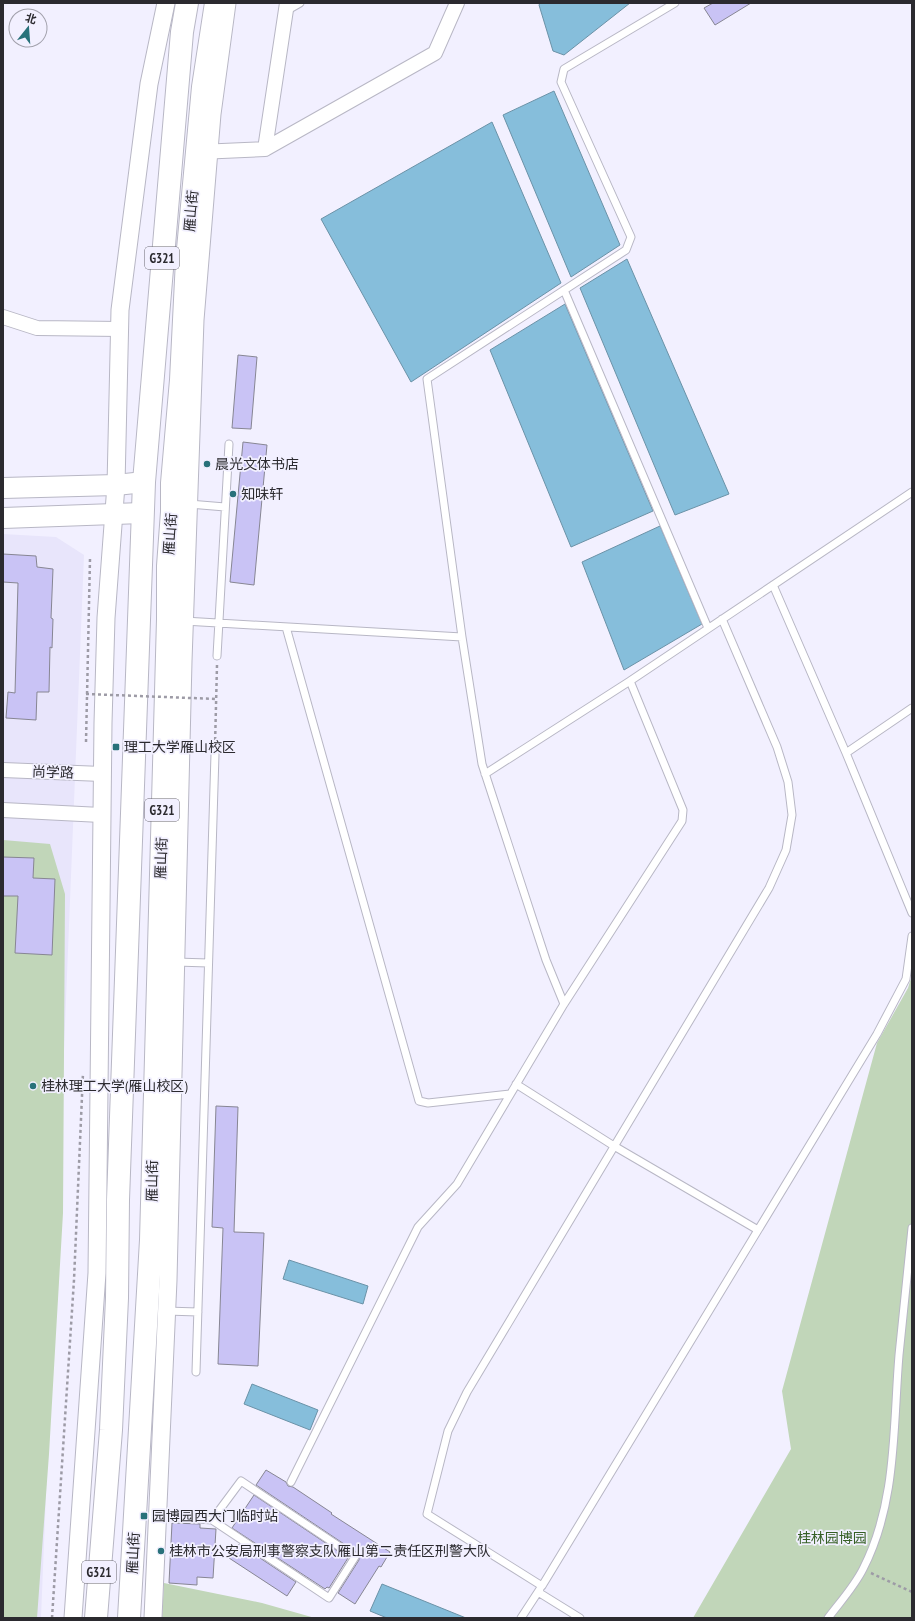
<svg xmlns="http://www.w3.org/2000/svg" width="915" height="1621" viewBox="0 0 915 1621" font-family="'PT Sans Narrow','Noto Sans SC',sans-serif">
<rect width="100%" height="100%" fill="#f2f0ff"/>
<path fill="#e8e5fb" d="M3,534L56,537L84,555L41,1618H3Z"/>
<path fill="#c1d6b9" d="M3,840L50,844L65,894L63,1213L49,1454L37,1618H3Z
M912,975V1618H693L791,1449L782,1391L877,1043L908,988Z
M164,1583L262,1603L315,1618H162Z"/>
<path fill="#86bedb" stroke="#6b92a7" d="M540,3H630L564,55L553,51L539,5Z
M554,91L620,245L571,277L503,115Z
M492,122L561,283L411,382L321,219Z
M627,259L729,494L675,515L580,288Z
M565,304L653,511L571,547L490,350Z
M660,526L702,624L624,670L582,562Z
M289,1260L368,1286L363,1304L283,1279Z
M252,1384L318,1410L310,1430L244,1404Z
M382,1584L466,1618H387L370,1611Z"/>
<path fill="#c9c3f5" stroke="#878693" d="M713,3H751L715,25L704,8Z
M238,355L257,357L251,429L232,428Z
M243,442L267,445L254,585L230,582Z
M3,554L36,556L37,567L53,569L51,618L53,619L52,648L50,647L49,692H37L36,720L6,718L8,692L15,693L18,583L3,582Z
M3,857L34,858L33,878L55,879L52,955L15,953L18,896H3Z
M216,1106L238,1107L234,1232L264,1233L258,1366L218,1364L223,1228L212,1227Z
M266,1470L286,1482L288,1486L293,1487L332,1513L331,1514L390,1552L381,1567L379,1566L355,1604L338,1593L359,1560V1554L256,1485Z
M254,1495L348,1558L329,1588L327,1587L325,1589L232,1528Z
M172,1523L200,1524V1528L216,1529L213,1578L197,1577V1585L169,1583Z
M239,1544L296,1582L287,1596L229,1558Z"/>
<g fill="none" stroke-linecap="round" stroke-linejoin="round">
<g stroke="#b8b7c5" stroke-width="9">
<path id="service" d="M286,11L300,3
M564,290L708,628
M189,504L225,507
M773,585L846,753L912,913
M722,619L777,747L788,782L792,815L786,850L769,888L467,1392L448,1431L427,1514L542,1586L877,1034L906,979L912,936
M184,621L462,637L427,379L626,250L631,237L561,82L564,69L675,3
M286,627L419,1101L428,1103L510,1094
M462,637L482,764L546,960L564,1004
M217,656L229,444
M630,681L912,492
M846,753L912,708
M176,962L208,963
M516,1084L614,1146L758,1230
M166,1311L198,1312
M196,1372L215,754
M291,1482L418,1227L457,1184L564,1004L682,821L683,810L630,681L485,774
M157,1516L212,1520L241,1481L355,1557L329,1598L212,1520
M538,1592L580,1618
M521,1618L540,1589
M828,1618C840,1602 854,1587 863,1569C897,1503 893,1427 899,1355C903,1313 908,1271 912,1228"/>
</g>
<g stroke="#b8b7c5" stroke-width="16">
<path id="minor" d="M265,149L287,3
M199,152L265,149L435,53L457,3
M3,317L37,328L120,329
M3,770L102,774
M3,810L101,815"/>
</g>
<g stroke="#b8b7c5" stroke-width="19">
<path id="tertiary" d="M73,1618L97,1273L103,723L106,618L116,485L120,310L149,84L166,3
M153,1618L168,1280L183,661L195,320L212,114L227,3"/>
</g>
<g stroke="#b8b7c5" stroke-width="22">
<path id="secondary" d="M3,488L116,485L144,482
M3,518L142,513"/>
</g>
<g stroke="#b8b7c5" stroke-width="24">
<path id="trunk" d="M96,1618L111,1430L117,1298L118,1200L144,482L182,32L187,3
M129,1618L151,1240L168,619V566L172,512V483L181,380L187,260L203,87L216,3"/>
</g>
<path stroke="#9d9ba6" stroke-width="2.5" stroke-dasharray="3 3" stroke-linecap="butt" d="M86,742L90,559
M215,746L217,665
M871,1573L912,1592
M52,1618L74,1280L83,1073"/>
<use href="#service" stroke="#fff" stroke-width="7"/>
<use href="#minor" stroke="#fff" stroke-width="14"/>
<use href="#tertiary" stroke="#fff" stroke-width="17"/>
<use href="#secondary" stroke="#fff" stroke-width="20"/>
<use href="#trunk" stroke="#fff" stroke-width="22"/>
<path stroke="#9d9ba6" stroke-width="2.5" stroke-dasharray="3 3" stroke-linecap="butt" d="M86,694L217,699"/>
</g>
<g fill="#28717a" stroke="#f2f0ff" stroke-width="1.5">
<circle cx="207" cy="464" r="4"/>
<circle cx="233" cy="494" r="4"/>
<rect x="112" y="743" width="8" height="8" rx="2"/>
<circle cx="33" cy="1086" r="4"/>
<rect x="140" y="1512" width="8" height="8" rx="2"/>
<circle cx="161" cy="1551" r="4"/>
</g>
<g text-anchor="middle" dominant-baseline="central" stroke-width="3.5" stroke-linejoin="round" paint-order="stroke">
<g fill="#f2f0ff" stroke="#67656d" stroke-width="1">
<rect x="145" y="247" width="34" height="22" rx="3"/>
<rect x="145" y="799" width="34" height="22" rx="3"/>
<rect x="82" y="1561" width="34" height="22" rx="3"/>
</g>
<g font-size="13" font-weight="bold" fill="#2b2a2f">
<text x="162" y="258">G321</text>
<text x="162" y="810">G321</text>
<text x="99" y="1572">G321</text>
</g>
<g font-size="14" fill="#2b2a2f" stroke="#f2f0ff">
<text transform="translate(191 211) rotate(-85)">雁山街</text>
<text transform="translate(170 534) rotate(-86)">雁山街</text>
<text transform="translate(53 772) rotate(2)">尚学路</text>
<text transform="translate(161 858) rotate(-88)">雁山街</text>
<text transform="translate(152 1181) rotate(-89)">雁山街</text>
<text transform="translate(133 1553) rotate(-87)">雁山街</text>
</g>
<g font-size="14" fill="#2b2a2f" stroke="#f2f0ff" text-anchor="start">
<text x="215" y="464">晨光文体书店</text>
<text x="241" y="494">知味轩</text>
<text x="124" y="747">理工大学雁山校区</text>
<text x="41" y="1086">桂林理工大学(雁山校区)</text>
<text x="152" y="1516">园博园西大门临时站</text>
<text x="169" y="1551">桂林市公安局刑事警察支队雁山第二责任区刑警大队</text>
</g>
<g font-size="14" fill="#355f24" stroke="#f2f0ff">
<text x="832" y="1538">桂林园博园</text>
</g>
</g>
<rect width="915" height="1621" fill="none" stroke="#2b2a2f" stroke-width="8"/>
<g transform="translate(28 28) rotate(17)"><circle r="19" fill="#f2f0ff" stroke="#a2a1ac"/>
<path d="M0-3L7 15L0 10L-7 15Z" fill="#28717a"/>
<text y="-6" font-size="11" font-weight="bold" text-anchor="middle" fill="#2b2a2f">北</text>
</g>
</svg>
